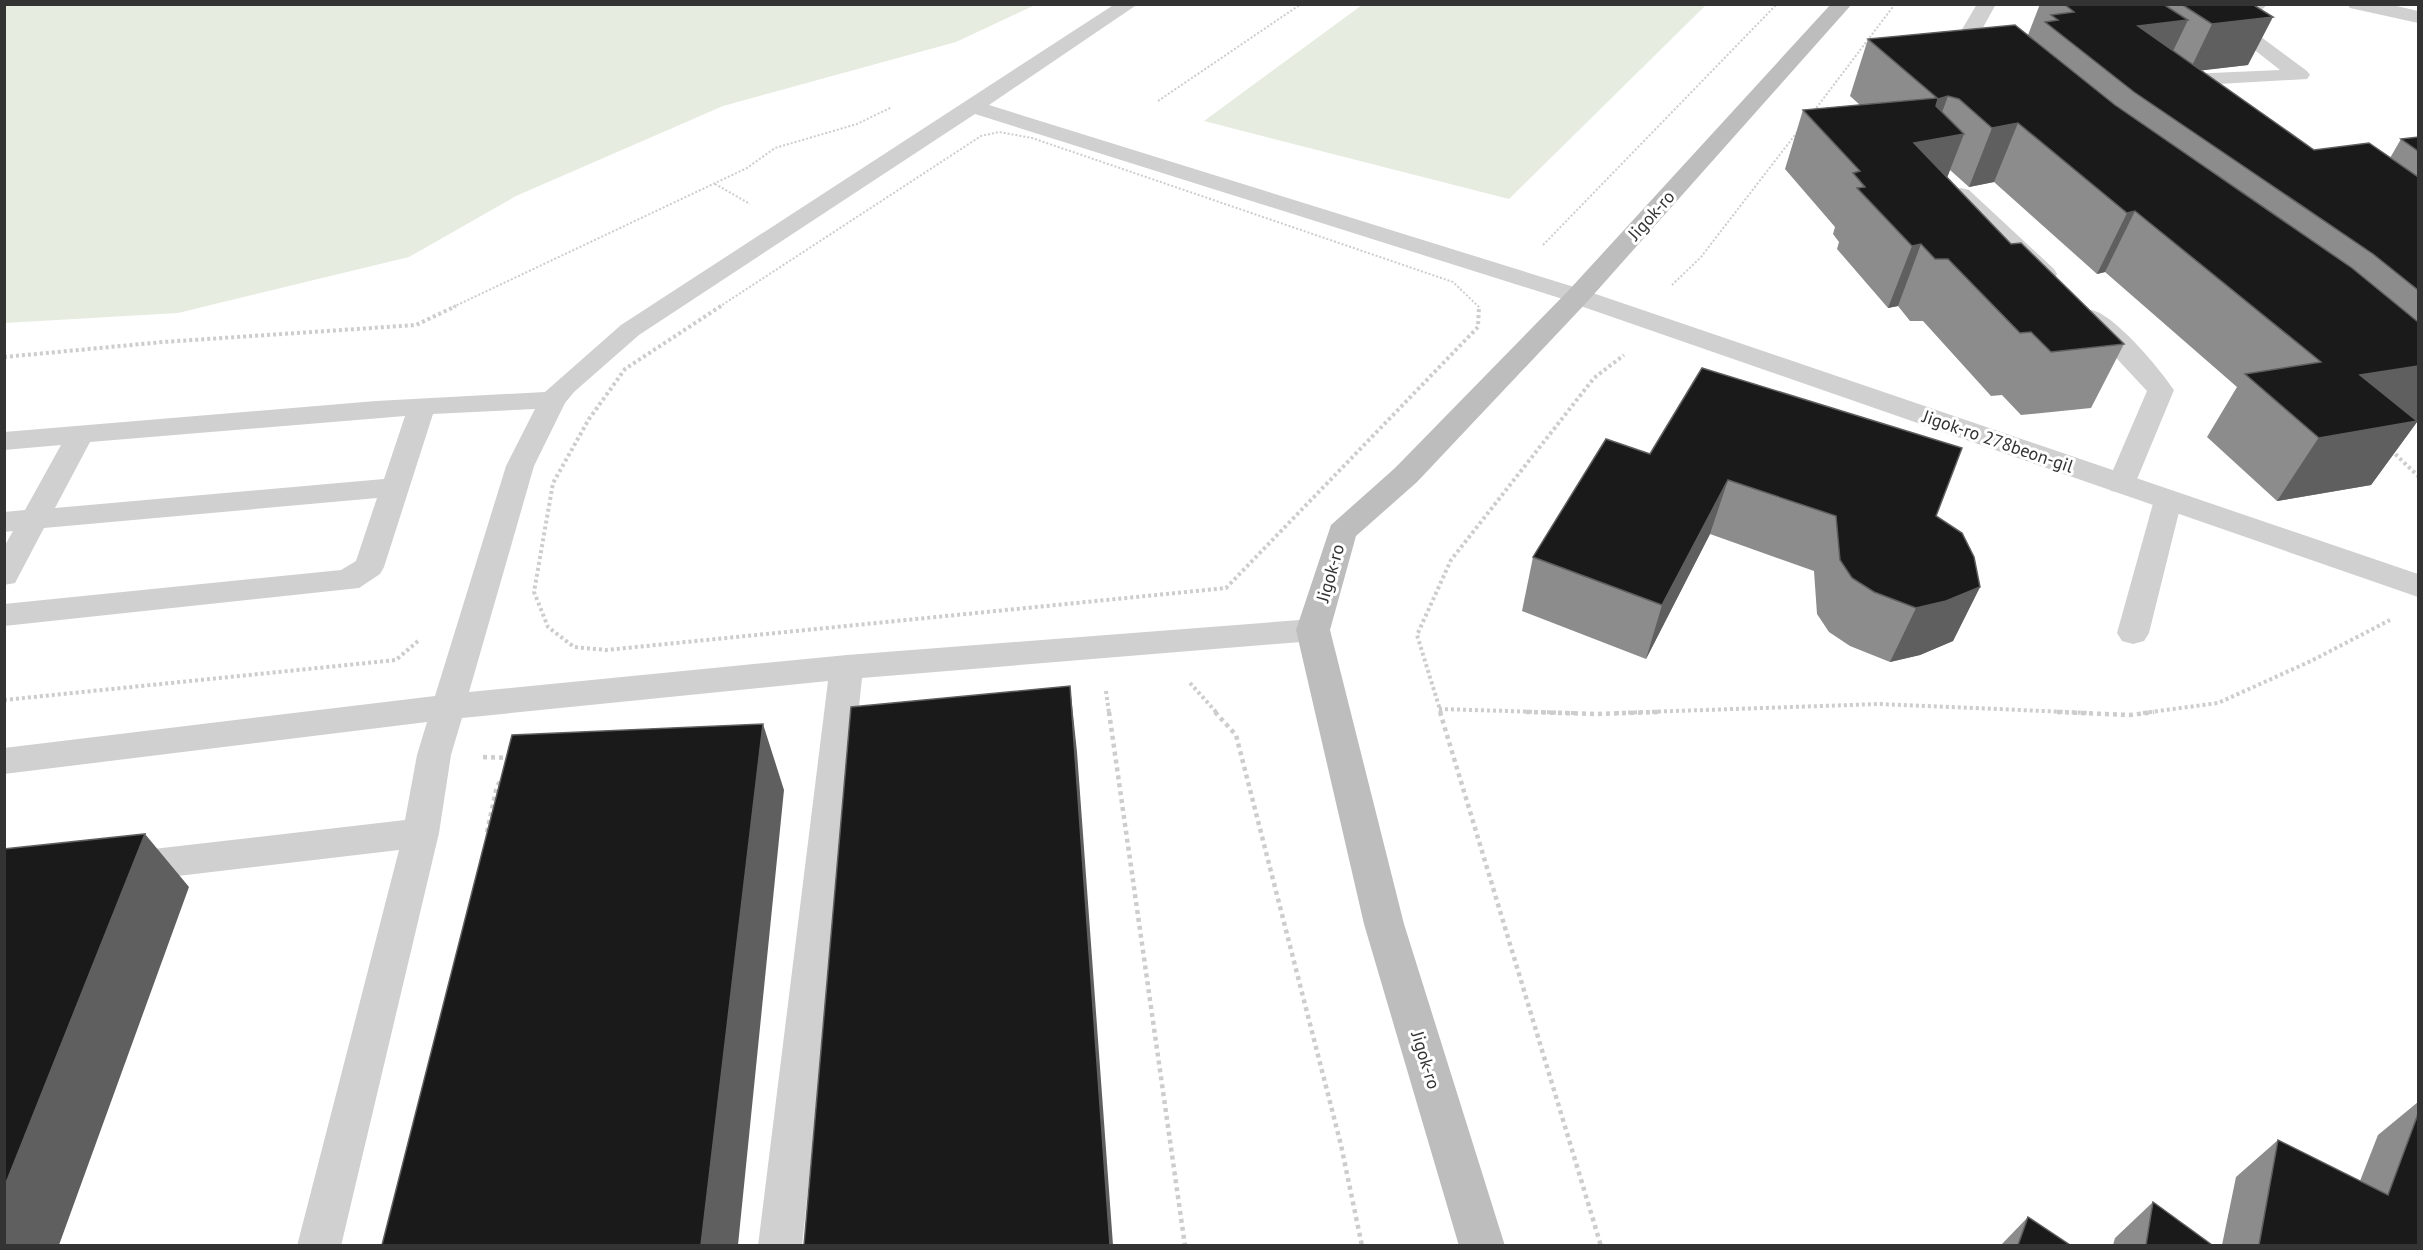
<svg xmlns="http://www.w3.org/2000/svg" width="2423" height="1250" viewBox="0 0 2423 1250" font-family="'PT Sans',sans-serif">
<rect width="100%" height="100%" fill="#fff"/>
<path fill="#e6ecdf" d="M5,4H1035V5L956,42L723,106L516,196L409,257L178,313L5,323Z
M1362,5V4L1706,5L1509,199L1204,121Z"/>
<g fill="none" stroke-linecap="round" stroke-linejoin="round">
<path stroke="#cdcdcd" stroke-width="2" stroke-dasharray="2 2" stroke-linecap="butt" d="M1158,101L1301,4
M1814,111L1895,4
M715,184L750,204
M1543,245L1777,4
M1672,285L1701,257L1798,131
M453,307L747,168L775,148L857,124L892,107
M719,307L981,136L999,132L1032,138L1453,282L1479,307"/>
<path stroke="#cdcdcd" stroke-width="4" stroke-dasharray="3 3" stroke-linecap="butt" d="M721,306L625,369L589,419L553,483L534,592L548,627L574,647L606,650L1226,588L1478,327L1479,306
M4,357L163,342L416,325L456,306
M2391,450L2418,476
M1190,683L1217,713
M1106,691L1109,713
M4,700L396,660L418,641
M1439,709L1574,713
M1441,713L1417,635L1451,560L1594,378L1624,355
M1616,713L1880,704L2091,713
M2143,713L2218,703L2311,661L2390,620"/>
<path stroke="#cdcdcd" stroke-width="4.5" stroke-dasharray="4 4" stroke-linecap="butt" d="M1109,712L1185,1246
M1215,712L1236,735L1341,1145L1362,1246
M1440,712L1601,1246
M1526,712L1596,714L1659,712
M2057,712L2130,715L2154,712
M483,757L509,758
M487,832L497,786L502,779"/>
<path fill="#d0d0d0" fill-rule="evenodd" d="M1115,4H1138L989,105L1587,291L1590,296L1587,301L1578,303L1569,301L975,114L639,335L574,392L565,403L534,466L469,692L847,655L1313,619L1324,622L1329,630L1324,638L1313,641L862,678L802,1246H758L828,681L462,718L451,755L439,833L341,1246H297L399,850L127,882L114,878L109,867L114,856L127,852L405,820L417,755L427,722L4,774V748L435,696L506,466L535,409L433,414L384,567L380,574L359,588L4,626V604L341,570L356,561L377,498L44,528L15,583L4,585V547L13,531L4,532V512L25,510L61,445L4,450V432L376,401L545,392L621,325ZM405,416L384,479L55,508L90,442Z
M1977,4H1996L1975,42L1993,60L1990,64C1975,68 1962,55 1954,43Z
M2247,4H2268L2245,25L2307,71L2310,75L2307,79L2184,86L2177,84L2161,71L2164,67L2171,65L2188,74L2280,70L2223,25Z
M1961,188L1969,190L2054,269L2057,274L2054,279L2045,281L2036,279L1953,200L1950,195L1953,190Z
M2092,310C2116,316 2160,369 2174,390L2135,484L2131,491L2121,493L2111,491L2107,484L2147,391L2079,318L2083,313Z
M2168,490L2178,493L2182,500L2149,633L2144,641L2133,644L2122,641L2117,633L2154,500L2158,493Z"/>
<path fill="#d0d0d0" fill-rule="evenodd" d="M2347,4H2388L2418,11V23L2350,8Z
M1578,288L2418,574V597L1569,302L1565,296L1569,290Z"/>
<path fill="#bdbdbd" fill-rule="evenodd" d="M1831,4H1852L1587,302L1417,482L1356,536L1330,630L1404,924L1505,1246H1459L1364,924L1296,630L1331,525L1395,468L1569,290Z"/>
</g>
<path fill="#8c8c8c" d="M2040,4H2254L2248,65L2201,70L2314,150L2390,158L2401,139L2418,137V422H2417L2371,485L2277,501L2207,437L2237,387L2105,272L2097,274L1994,182L1969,187L1950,170L1947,178L2011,244L2124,344L2091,408L2021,415L2002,395L1991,396L1923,321H1910L1898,306L1888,308L1837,249L1839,242L1833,234L1835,227L1785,169L1803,110L1860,105L1850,96L1868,39L2028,35Z
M1650,454L1936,516L1980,587L1953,641L1920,655L1890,662L1850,646L1829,632L1817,614L1814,571L1710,534L1646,659L1522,611L1533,557Z
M2418,1102V1245H2222L2236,1177L2278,1140L2360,1181L2378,1135Z
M2153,1202L2212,1245H2113L2115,1238Z
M2028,1217L2070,1245H2001Z"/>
<path fill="#5f5f5f" d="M2273,17L2248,65L2189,72L2212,24Z
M2188,20L2161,76L2138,26Z
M1948,96L1932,140L1964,134L1941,193L1914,143L1938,99Z
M2018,123L1994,182L1969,187L1992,128Z
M2135,211L2105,272L2097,274L2127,213Z
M1921,244L1898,306L1888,308L1912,246Z
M2418,366V422H2417L2371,485L2277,501L2360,375Z
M1728,480L1710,534L1646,659L1662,605Z
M1980,587L1953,641L1920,655L1890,662L1916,608Z
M1070,686L1077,752L1113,1245H1110Z
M763,724L784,790L738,1245H701Z
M145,834L189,887L59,1245H4V1188Z"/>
<path fill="#1a1a1a" stroke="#5f5f5f" stroke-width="1.5" d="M2064,4H2163L2188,20L2138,26L2314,150L2369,143L2418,177V290L2373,254L2134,92L2045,22L2058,20L2051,15L2074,12Z
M2181,4H2254L2255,6L2273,17L2212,24Z
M2015,25L2115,105L2352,268L2418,322V366L2360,375L2417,421L2319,438L2245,374L2321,362L2135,211L2127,213L2018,123L1992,128L1959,99L1948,96L1938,99L1936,106L1964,134L1914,143L2011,244L2021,243L2124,344L2051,352L2031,332L2020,333L1948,259H1935L1921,244L1912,246L1857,188L1865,187L1853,173L1860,171L1803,110L1937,98L1868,39Z
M2418,137V151L2401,139Z
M1702,368L1962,448L1936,516L1962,533L1974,557L1980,587L1946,601L1916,608L1874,592L1852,578L1840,560L1836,516L1728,480L1662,605L1533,557L1606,439L1650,454Z
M1070,686L1110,1245H804L851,707Z
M763,724L701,1245H382L512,735Z
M145,834L4,1188V849Z
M2418,1114V1245H2259L2278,1140L2388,1195Z
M2153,1202L2212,1245H2146Z
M2028,1217L2070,1245H2018Z"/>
<g text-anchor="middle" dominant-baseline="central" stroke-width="6" stroke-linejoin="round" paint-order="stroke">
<g font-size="18" fill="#333" stroke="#fff">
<text transform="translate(1651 215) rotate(-48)">Jigok-ro</text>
<text transform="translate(1998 441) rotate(19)">Jigok-ro 278beon-gil</text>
<text transform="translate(1330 573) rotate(-74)">Jigok-ro</text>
<text transform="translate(1426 1060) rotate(73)">Jigok-ro</text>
</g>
</g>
<rect width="2423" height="1250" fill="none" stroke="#333333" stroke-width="12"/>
</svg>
